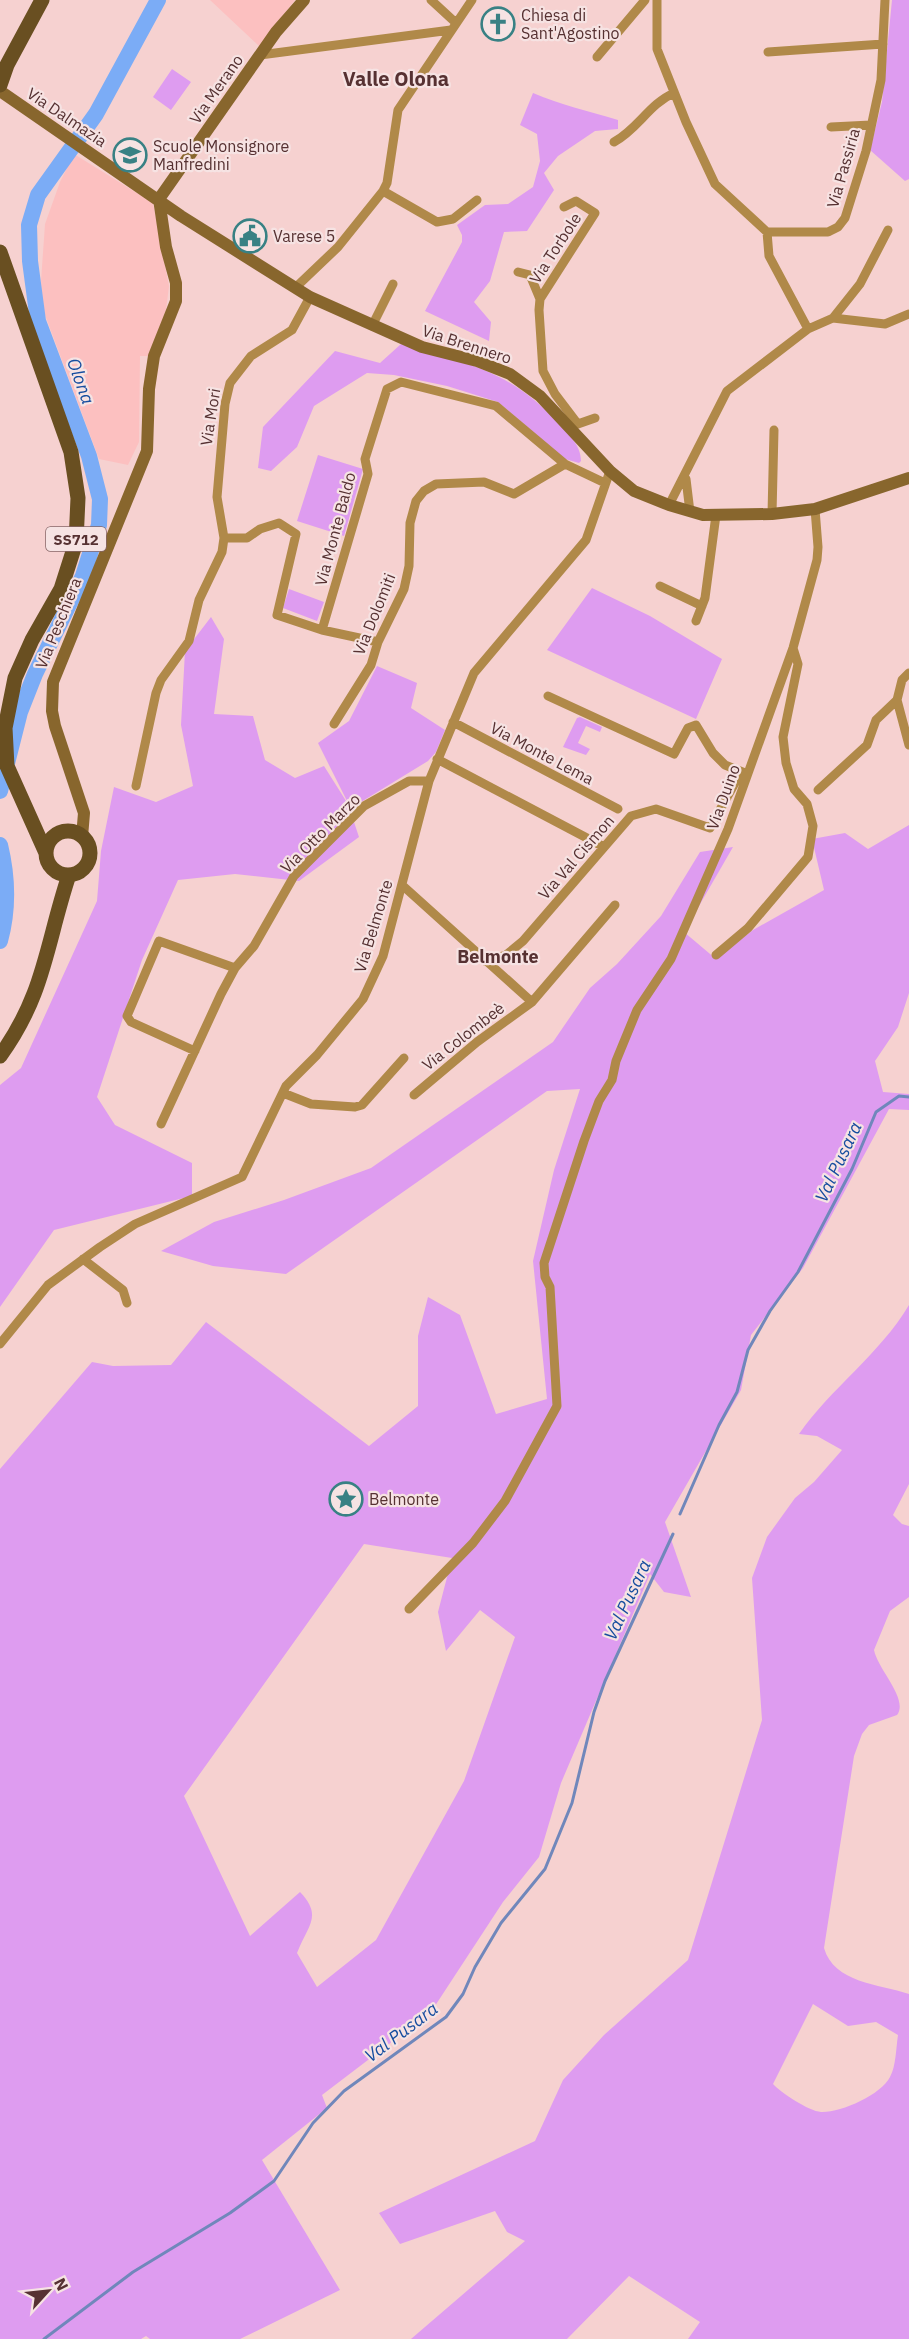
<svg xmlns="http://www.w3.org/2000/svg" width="909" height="2339" viewBox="0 0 909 2339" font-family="'IBM Plex Sans',sans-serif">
<rect width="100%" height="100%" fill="#f6d1d0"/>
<path fill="#fcc0c0" d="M210,0H295L259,46Z
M74,154L153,203L169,286L166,310L148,356H140L139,442L128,465L99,459L42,307L41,281L45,224L60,182Z"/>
<path fill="#de9cf0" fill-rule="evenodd" d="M892,0H909V179L905,181L870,150L882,102Z
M172,69L191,82L171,110L153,97Z
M533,93C561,105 589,111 618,120V129L595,131L558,156L544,173L554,190L527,231L504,232L490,281L474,302L491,322L489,341L425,311L462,242V235L457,225L485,205L508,204L533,187L540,161L537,134L520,125Z
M401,344C467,363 511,371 558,423C569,435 581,445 581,461L579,463L565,459L498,402L447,386L394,375L367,373L314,406L297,447L271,471L258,468L263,427L335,351L380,363Z
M318,455L363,469L344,536L297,521Z
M592,588L650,616L722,659L696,719L547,650Z
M289,589L324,602L317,621L283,608Z
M211,617L224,639L214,714L253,716L265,760L295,778L324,766L348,804L359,837L299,881L235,874L178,880L142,960L97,1097L115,1125L192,1163V1196L54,1230L0,1307V1085L21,1068L97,901L101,851L114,787L156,802L193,786L181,725L185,651Z
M377,666L417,683L411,708L445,730L436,752L428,761L361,802L352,811L318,743L349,721Z
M580,717L602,727L600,732L586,726L578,743L590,749L586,755L563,747L577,718Z
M909,825V993L898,1027L875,1061L883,1092L909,1094V1110L889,1109L803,1268L751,1335L741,1390L665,1522L691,1597L664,1592L650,1574L561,1783L539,1857L503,1902L431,2012L322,2095L327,2108L262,2160L340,2290L240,2339H150L146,2336L141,2339H0V1469L92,1362L113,1366L171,1365L206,1322L369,1446L418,1406V1336L428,1297L460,1315L496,1414L547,1399L533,1261L554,1170L580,1089L547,1091L286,1274L213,1266L161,1251L214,1222L284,1200L371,1168L553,1042L590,988L617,964L661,916L700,852L733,847L684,932L716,959L753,930L824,890L812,839L845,833L868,849ZM364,1544L452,1558L438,1612L446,1651L480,1610L515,1637L464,1781L376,1940L317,1987L297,1953C308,1925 323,1916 300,1892L250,1936L184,1796Z
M909,1305V1484L893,1515L902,1524L909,1526V1597L890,1611L874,1650C878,1670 909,1699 897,1715L869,1725L862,1734L854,1756L824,1948C834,1983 879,1984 909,1994V2339H688L700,2322L629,2276L567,2339H411L525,2241L507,2232L495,2211L400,2244L379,2213L535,2141L563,2080L604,2035L688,1960L762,1720L752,1578L767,1537L795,1498L814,1482L842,1450L817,1436L799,1434C831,1388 880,1354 909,1305ZM813,2004L848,2026L876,2022L898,2035C896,2048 896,2066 890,2077C881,2095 840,2113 821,2112C809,2111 781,2093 773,2084Z"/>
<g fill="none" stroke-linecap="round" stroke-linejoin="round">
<path stroke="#7087bb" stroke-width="3" d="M680,1514L719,1425L737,1392L748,1350L770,1311L798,1272L852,1169L876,1112L899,1096L909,1097
M44,2339L133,2272L230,2213L274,2181L313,2123L344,2091L446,2017L463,1994L475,1967L501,1923L545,1869L572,1803L594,1712L605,1681L673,1534"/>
<path stroke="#7bacf6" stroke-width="16" d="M0,791L20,712L35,674L83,576L99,525L100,499L89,456L38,321L30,261L29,225L38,195L96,114L158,0
M0,845C8,878 9,908 0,941"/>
<path stroke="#b08949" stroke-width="9" d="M431,0L456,23
M657,0V49L686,122L715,184L767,232H828L838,227L845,218L866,151L881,80L885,0
M768,52L883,44
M260,55L451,30
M597,57L645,0
M831,127L871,125
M614,142C638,129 649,104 674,93
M383,191L437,222L453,219L477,200
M564,207L576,201L595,213L540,299L539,310L543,371L555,394L577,423
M767,232L769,256L808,329
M518,272L530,275L540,299
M295,288L338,247L383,191L387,183L398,110L472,0
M833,318L860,284L888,230
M372,326L393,284
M575,425L595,418
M686,479L690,512
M669,505L727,391L808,329L833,318L885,324L909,314
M772,514L774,430
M224,538H247L260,529L279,523L296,534L277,615L322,630L378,642
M660,586L702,606
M696,621L705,598L716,515
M322,630L368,474L365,459L387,389L401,382L496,406L565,464
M548,696L674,754L688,728L696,725L713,753L725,765L745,773
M897,700L909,745
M453,722L618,809
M334,724L371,665L378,642L404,589L409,566L410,523L416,501L424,491L436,484L484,482L514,494L565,464L605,483
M437,759L604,847
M136,786L156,693L161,680L189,641L199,600L222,552L224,538L217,497L225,404L230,383L251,356L292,330L310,297
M818,790L867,745L876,720L897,700L902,680L909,673
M402,885L532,1002
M716,955L748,928L808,857L813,826L807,804L794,789L786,763L783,737L798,664L793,648
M485,961L506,955L523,941L631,816L656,809L710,828L741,772
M195,1051L131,1022L127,1016L159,941L235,968
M283,1093L311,1104L355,1107L362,1105L404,1058
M414,1095L477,1042L532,1002L615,905
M161,1124L221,994L235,968L254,946L294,876L364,806L409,781H429
M83,1259L123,1290L127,1303
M0,1344L48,1285L100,1247L135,1224L242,1177L286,1086L317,1055L363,999L383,956L429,781L474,673L586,540L610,471
M409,1609L473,1543L505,1501L557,1406L550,1287L545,1277L544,1263L584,1141L599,1101L612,1080L616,1061L637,1010L671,959L728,829L793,648L817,560L818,547L815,509"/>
<path stroke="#88662d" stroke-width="12" d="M0,91L181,216L310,297L422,347L477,361L510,374L540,396L610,471L634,491L669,505L703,515L772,514L815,509L909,478
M159,199L276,32L304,0
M82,837L84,813L55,726L52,711L53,682L147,451L149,389L154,356L176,301V283L166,247L159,199"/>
<path stroke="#694f21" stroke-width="15" d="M0,85L7,65L42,0
M0,252L71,452L78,498L76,542L61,589L32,640L15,678L5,728L7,766L46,853
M46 853a22 22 0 1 1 44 0a22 22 0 1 1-44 0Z
M0,1056C45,994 46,944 69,875"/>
</g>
<defs>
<g id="church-ring" transform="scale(1.725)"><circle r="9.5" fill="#f6e3e3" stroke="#388184" stroke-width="1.5"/><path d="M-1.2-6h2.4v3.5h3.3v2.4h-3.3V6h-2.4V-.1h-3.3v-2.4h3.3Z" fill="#388184"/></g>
<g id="school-ring" transform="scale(1.725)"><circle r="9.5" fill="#f6e3e3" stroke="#388184" stroke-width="1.5"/><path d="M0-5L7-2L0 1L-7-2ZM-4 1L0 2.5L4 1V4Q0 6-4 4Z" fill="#388184"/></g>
<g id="civic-ring" transform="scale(1.725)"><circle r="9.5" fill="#f6e3e3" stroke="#388184" stroke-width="1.5"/><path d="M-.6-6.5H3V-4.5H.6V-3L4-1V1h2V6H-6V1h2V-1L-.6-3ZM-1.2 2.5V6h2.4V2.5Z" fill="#388184"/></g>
<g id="sight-ring" transform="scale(1.725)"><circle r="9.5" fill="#f6e3e3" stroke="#388184" stroke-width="1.5"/><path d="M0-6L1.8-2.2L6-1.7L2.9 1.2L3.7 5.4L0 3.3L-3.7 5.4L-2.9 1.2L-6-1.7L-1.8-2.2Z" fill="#388184"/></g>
</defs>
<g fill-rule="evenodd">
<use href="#church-ring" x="498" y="24"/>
<use href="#school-ring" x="130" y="155"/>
<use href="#civic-ring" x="250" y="236"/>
<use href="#sight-ring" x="346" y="1499"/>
</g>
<g text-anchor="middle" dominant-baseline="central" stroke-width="4.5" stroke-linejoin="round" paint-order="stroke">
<rect fill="#f6e3e3" stroke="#866667" stroke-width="1.5" x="46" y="527" width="60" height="24" rx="4.5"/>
<g font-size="15" font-weight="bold" fill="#563132">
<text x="76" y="539">SS712</text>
</g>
<g font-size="16" fill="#563132" stroke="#f6e3e3" text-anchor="start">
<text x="521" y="15">Chiesa di<tspan x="521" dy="18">Sant'Agostino</tspan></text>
<text x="153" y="146">Scuole Monsignore<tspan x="153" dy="18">Manfredini</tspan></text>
<text x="273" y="236">Varese 5</text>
<text x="369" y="1499">Belmonte</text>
</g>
<g font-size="16" fill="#563132" stroke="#f6e3e3">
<text transform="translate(216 89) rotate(-55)">Via Merano</text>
<text transform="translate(67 117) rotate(34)">Via Dalmazia</text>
<text transform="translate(843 168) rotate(-74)">Via Passiria</text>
<text transform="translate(555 248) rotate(-57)">Via Torbole</text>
<text transform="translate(467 344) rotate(18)">Via Brennero</text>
<text transform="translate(210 417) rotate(-81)">Via Mori</text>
<text transform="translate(335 529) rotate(-75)">Via Monte Baldo</text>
<text transform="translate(374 614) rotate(-68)">Via Dolomiti</text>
<text transform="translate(58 623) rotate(-68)">Via Peschiera</text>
<text transform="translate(542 753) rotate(28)">Via Monte Lema</text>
<text transform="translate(723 797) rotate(-70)">Via Duino</text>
<text transform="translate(320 833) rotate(-45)">Via Otto Marzo</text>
<text transform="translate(576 857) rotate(-49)">Via Val Cismon</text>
<text transform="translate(373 926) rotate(-73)">Via Belmonte</text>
<text transform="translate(463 1036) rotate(-38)">Via Colombeè</text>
</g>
<g font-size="18" font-style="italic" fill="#164d9f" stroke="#f6e3e3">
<text transform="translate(81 381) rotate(70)">Olona</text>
<text transform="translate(838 1162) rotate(-65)">Val Pusara</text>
<text transform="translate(627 1600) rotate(-65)">Val Pusara</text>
<text transform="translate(401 2032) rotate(-37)">Val Pusara</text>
</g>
<g font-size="18" font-weight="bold" fill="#563132" stroke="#f6e3e3">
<text x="498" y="956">Belmonte</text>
</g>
<g font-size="20" font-weight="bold" fill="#563132" stroke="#f6e3e3">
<text x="396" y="78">Valle Olona</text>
</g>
</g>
<g transform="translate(48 2291) rotate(63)" stroke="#f6e3e3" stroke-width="4.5" paint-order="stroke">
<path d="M0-4.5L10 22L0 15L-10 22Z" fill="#563132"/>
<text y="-9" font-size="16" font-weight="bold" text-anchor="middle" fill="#563132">N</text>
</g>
</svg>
